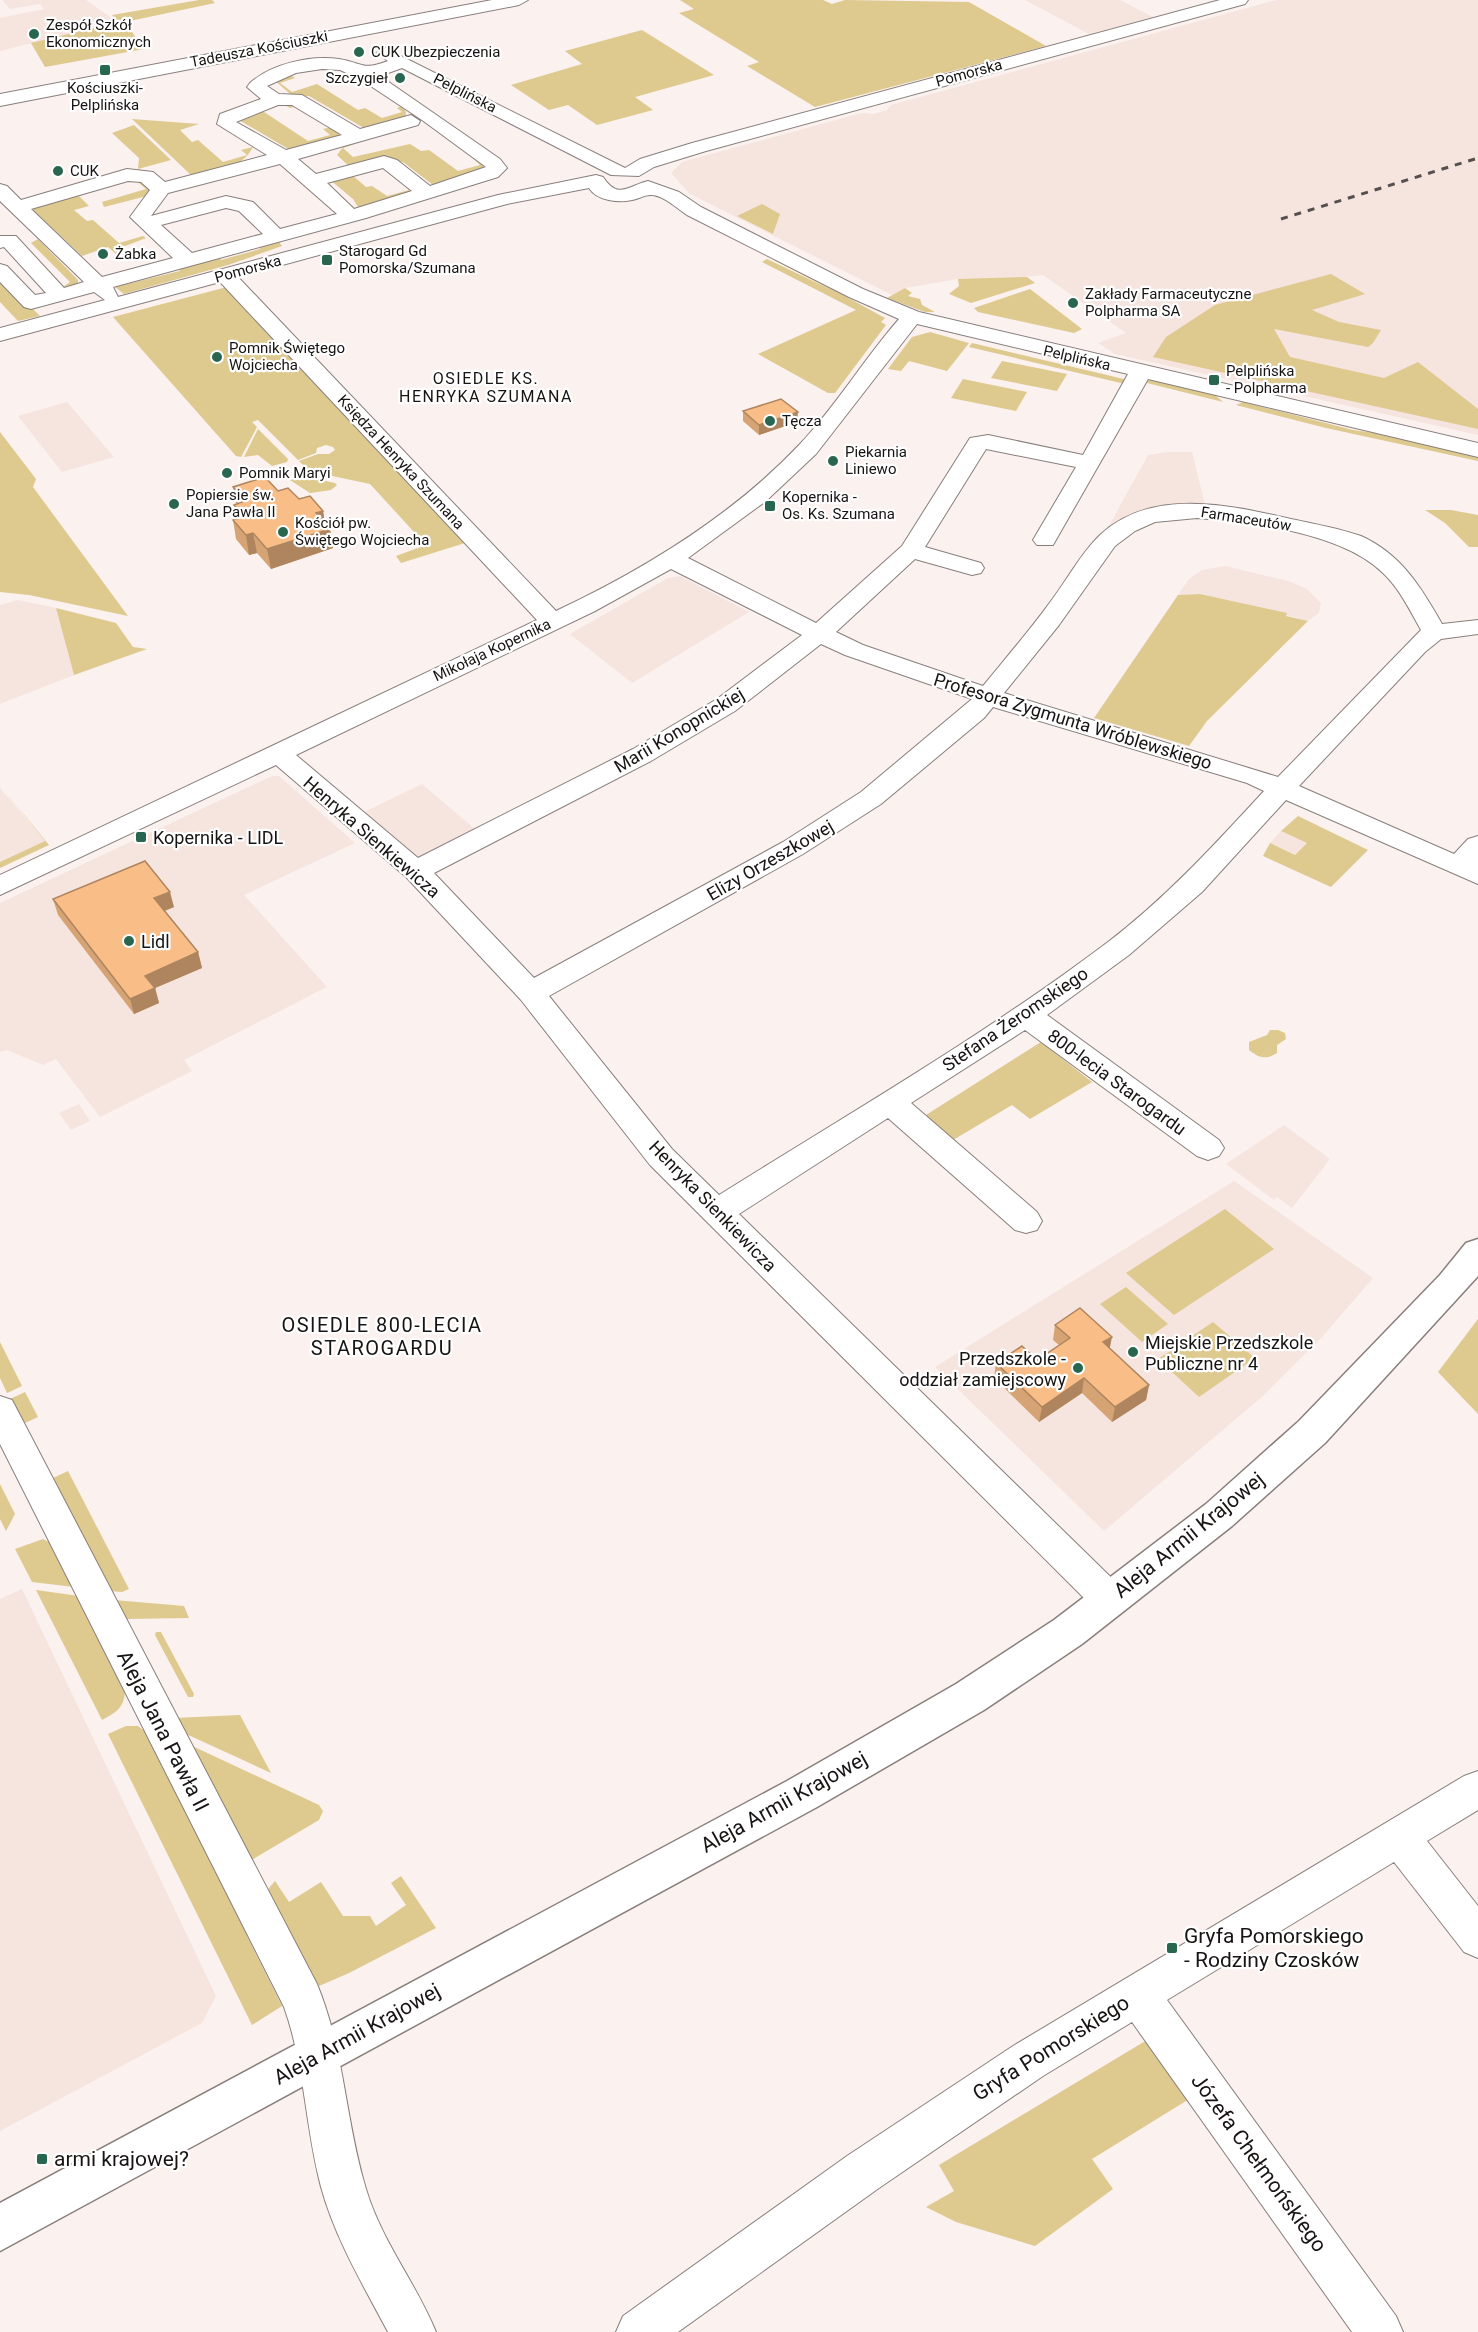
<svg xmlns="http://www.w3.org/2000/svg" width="1478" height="2332" viewBox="0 0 1478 2332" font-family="Roboto,sans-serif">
<rect width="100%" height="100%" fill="#fbf1ee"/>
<path fill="#f6e4df" d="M2,0H86L117,22L0,51V18L44,9L40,4L10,9Z
M1025,0H1120L1153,17L1089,34Z
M1277,0H1478V435L1115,354L1098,343L1126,333L1043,275L1004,279H958L905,288L892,295L690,194L671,173L682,162L862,113L874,114L887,110L891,105Z
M67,402L114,457L62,472L18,416Z
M1167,452H1192L1205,505L1155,510L1109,526L1148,455Z
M1225,566L1288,581L1307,589L1321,603L1319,613L1308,621L1286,615V613L1200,594L1178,595L1189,579L1202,570Z
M680,576L749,612L632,683L570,634L668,578Z
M18,600L56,608L74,675L0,704V605Z
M272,776H279L355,843L244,895L327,987L184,1060L192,1071L100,1117L56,1059L43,1065L7,1050L0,1052V903Z
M422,784L475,829L424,856H411L360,814Z
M0,788L45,841L0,862Z
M1281,831L1307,843L1296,855L1270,843Z
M79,1104L90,1121L71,1130L59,1113Z
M1284,1125L1330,1159L1292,1208L1277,1197L1274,1200L1226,1164Z
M1234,1181L1373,1278L1322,1337L1264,1395L1104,1531L935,1367Z
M22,1589L216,1996L202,2023L0,2131V1599Z"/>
<path fill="#dec98f" d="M199,0H212L215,3L125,22L144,49L45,67L31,43L118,22L112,15Z
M680,0H823L832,4L845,0L969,2L1046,46L815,107L747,66L759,62L679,13L694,9Z
M642,30L714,75L635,97L653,110L597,125L568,105L549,110L511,85L582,64L565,51Z
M290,75L295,78L280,83L292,92L317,84L358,110L365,108L382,118L402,112L397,108L402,106L406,112L405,121L364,128L309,96L295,98L274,80Z
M281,101L298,106L290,108L283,104L261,110L308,141L330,135L323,129L333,127L348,136L290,150L239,120Z
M132,119L199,124L180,130L192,142L198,140L223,162L247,155L241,150L253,147C241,170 216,171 193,177Z
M134,125L171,160L138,169L139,158L112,133Z
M352,141L355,144L343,148L353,157L410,144L421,151L429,150L458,171L480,165L474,159L479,158L487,164L476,173L433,185L403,162L351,168L337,155L346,143Z
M352,175L366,187L372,186L387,196L409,190L405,185L416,191L349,210L358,207L353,199L329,179Z
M136,177L151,190L147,196L104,207L102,202L146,189L134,179Z
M88,189L91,192L79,196L89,206L74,210L87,221L93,220L119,243L143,236L146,238L120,248L123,253L117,255L108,247L82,256L33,210L36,204Z
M762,204L780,214L773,234L737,216Z
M38,239L78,280V284L63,287L70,282L31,243Z
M277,239L282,246L228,265L124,294L115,287L180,271L179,266L218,255L221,260L260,249L259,246Z
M767,259L836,292L772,259H777L885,318L881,322L886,325L835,393H828L758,354L856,310L762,262Z
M1331,274L1365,294L1312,310L1339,322L1381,330L1373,343L1368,347L1274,329L1290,357L1384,378L1418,362L1478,409V429L1153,357L1166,337L1215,305Z
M0,276L40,316L18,321L0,302Z
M1027,277L1035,283L971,303L949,294L959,286L958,279Z
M227,287L465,543L401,563L396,556L426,545L370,484L309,471L299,461L318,454H329L335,450L333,447L326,445L317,448L316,453L298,460L258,420L252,422L257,427L241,457L236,456L113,317Z
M905,288L912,293L908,296L920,299L922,305L935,312H925L887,298Z
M1030,289L1082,329L1074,333L978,312L974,308Z
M930,332L969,343L947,371L909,361L901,371L888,369L912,337Z
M972,343L1128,380L1125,384L969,347Z
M1002,361L1067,374L1057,391L991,378Z
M963,379L1027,392L1016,411L951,398Z
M1150,380L1214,394L1223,402L1143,382Z
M1243,402L1353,430L1390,435L1478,455V461L1326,428L1236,405Z
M258,429L288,459L287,462L272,466L258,455L244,457Z
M0,432L36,479L33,487L128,616L29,595L0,592Z
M302,476L335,483L337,485L331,490L310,493L290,480Z
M1425,510H1451L1478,515V547H1469L1445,523Z
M1200,594L1287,613L1286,616L1308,621L1207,721L1189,746L1094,718L1178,595Z
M56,608L116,623L133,647L147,649L74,675Z
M3,789L49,845L0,868V862L45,841Z
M1298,816L1368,850L1331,887L1263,856L1270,843L1295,855L1307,843L1281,831Z
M1270,1030H1278L1285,1033L1286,1039L1277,1045V1053C1266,1060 1259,1058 1249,1050V1042L1267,1035Z
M1041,1042L1092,1082L1030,1119L1012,1105L953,1140L926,1115Z
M1225,1209L1274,1249L1174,1315L1126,1273Z
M1126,1287L1168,1324L1142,1342L1100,1304Z
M1478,1319V1414L1438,1372Z
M1213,1322L1255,1358L1199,1397L1158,1359Z
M0,1342L22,1386L7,1393L0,1378Z
M25,1392L38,1417L23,1424L10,1399Z
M68,1471L129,1589L122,1592L109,1591L51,1479Z
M0,1484L15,1514L6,1531L0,1519Z
M43,1539L51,1543L74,1587L32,1582L15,1549Z
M36,1590L79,1596L125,1689C125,1707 117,1712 102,1720Z
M114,1600L184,1606L189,1618L124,1619Z
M156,1632H161L194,1694L193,1697H188L155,1635Z
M240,1715L271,1773L184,1733L174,1718Z
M126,1726H138L147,1733L247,1929V1936L282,2006L252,2025L108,1734Z
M188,1744L319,1805L323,1811L319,1820L250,1861Z
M401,1876L436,1928L349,1973L319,1986L268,1896L269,1888L275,1881L289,1902L321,1882L343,1916H370L376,1926L406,1905L391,1883Z
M1152,2037L1194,2096L1092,2159L1113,2189L1035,2246L956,2222L926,2207L954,2191L939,2165Z"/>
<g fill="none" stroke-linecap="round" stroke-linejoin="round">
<g stroke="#887f7c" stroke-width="2">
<path id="minor" d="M492,0H528L519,5L0,106V94Z
M1220,0H1248L1245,4L706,151L654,167L639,176L611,175L402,68L380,76L500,159L507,168L498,177L366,218L113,287L118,297L498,195L596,175L603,177C618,200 628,186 648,181L679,192L701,207L863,289L919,312L1478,443V457L1148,379L1053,545H1037L1033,540L1076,467L986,449L925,547L981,563L984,568L981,573L972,575L915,559L836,632L863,645L983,686C1006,658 1030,630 1051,601C1067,580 1081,553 1100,535C1151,487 1230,505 1291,519C1315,524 1338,528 1361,536C1401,554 1421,587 1442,624L1478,620V634L1441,639L1425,652L1299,786L1454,854L1468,839L1478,836V884L1286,800L1202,892L1129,955L1047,1015L1219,1140L1224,1148L1219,1156L1208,1160L1197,1156L1025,1030L911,1103L1037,1212L1042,1221L1037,1230L1026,1233L1015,1230L888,1118L739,1214L1123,1589L1128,1600L1123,1611L1110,1616L1097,1611L650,1165L521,1000L406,877L276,765L0,895V875L537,620L220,282L0,341V328L105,300L94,292L31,309L24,307L0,282V264L7,266L35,295L46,293L4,247L0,248V236H16L64,288L84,282L0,201V184L7,186L21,200L127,169L153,172L165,182L267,155L217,124L220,114L261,99L247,87L250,83C271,64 310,55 339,59C364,63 361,71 388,61L376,53L385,48L625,168L640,159L692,143ZM322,69L340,70L360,79L422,120L486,167L430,186L397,160L384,156L316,174L298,159L418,125L420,121L411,115L360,129L302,95L279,94L267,86L296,73ZM278,105H292L342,135L286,150L236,122ZM280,164L337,214L280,229L253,202L226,196L151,216L168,193ZM383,168L412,191L354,209L327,183ZM128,181L141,182L150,190L130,217L173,258L102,277L31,209ZM589,188C597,201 619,203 632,200C638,199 645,195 650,195C662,194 678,209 687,215L849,297L899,319C864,359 836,406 800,444C732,516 645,569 556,611L238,277L507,204ZM226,208L239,211L263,234L192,253L161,225ZM917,324L1128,374L1083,455L988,435L970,438L902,546L816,623L688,558L766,501L816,454ZM1197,518C1253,522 1343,533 1383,573C1400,589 1410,611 1421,630L1278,777L1004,693L1059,625L1115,546L1135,531L1155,522ZM671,569L802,635L717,699L633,749L418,858L296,755L595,611ZM821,644L845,655L972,699L861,792L783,842L534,978L434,873L651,761L735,711ZM993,707L1247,783L1264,791C1215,844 1166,898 1108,942C985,1035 850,1113 719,1195L672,1149L549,996L803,854L881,804L984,718Z
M0,1396L12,1400L317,1984C345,2052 345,2120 366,2189C381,2240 416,2283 436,2332H388C363,2285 335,2238 321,2187C305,2127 305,2065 284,2007L0,1444Z
M1478,1771V1810L1427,1841L1478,1906V1958L1464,1952L1394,1862L1167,2000L1396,2316L1403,2332H1352L1132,2022L1043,2076L879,2188L678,2332H616L623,2316L847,2156L1013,2046L1464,1776Z"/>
</g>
<g stroke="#887f7c" stroke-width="3">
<path id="major" d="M1478,1239V1276L1325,1443L1232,1526L1082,1644L984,1710L817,1807L0,2251V2203L787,1781L956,1684L1054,1620L1206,1504L1299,1421L1440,1275L1466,1243Z"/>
</g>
<use href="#minor" fill="#fff" fill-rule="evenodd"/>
<use href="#major" fill="#fff" fill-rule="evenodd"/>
<path stroke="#55504e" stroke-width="3" stroke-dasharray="7 7" stroke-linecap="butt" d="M1281,219L1478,158"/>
</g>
<path fill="#d6a374" d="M743,411L797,422L759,435L743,421Z
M233,487L278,491L299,499L323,511L325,523L330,529L333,548L271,569L257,553L249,555L236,539L233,520L237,518L234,505L236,504Z
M53,899L174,907L165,911L198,952L202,968L155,988L159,1003L134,1014L58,915Z
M1055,1325L1109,1348L1149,1385L1146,1400L1112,1422L1082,1393L1039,1422L994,1378L996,1363L1037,1360L1059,1345L1053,1340Z"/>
<path fill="#ae855e" d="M798,412L797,422L759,435V425Z
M323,511L326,530L330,529L333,548L271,569L267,549L316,513Z
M253,533L257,553L249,555L246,535Z
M170,892L174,907L158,913L154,898Z
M198,952L202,968L155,988L159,1003L134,1014L130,999L145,976Z
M1112,1337L1109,1352L1103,1342Z
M1084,1378L1082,1393L1039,1422L1042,1407Z
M1149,1385L1146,1400L1112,1422L1115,1407Z"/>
<path fill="#f9be87" stroke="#ae855e" stroke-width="1.5" d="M781,399L798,412L759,425L743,411Z
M265,477L278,491L288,488L299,499L310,496L323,511L316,513L330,529L267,549L253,533L246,535L233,520L244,516L234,505L245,501L233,487Z
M145,861L170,892L154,898L198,952L145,976L155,988L130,999L53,899Z
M1080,1308L1112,1337L1103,1342L1149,1385L1115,1407L1084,1378L1042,1407L996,1363L1022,1346L1037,1360L1070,1338L1055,1325Z"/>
<g fill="#296650" stroke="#fff" stroke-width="2">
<circle cx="34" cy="34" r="6"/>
<circle cx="359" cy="52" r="6"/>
<rect x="99" y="64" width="12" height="12" rx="3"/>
<circle cx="400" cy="78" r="6"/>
<circle cx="58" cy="171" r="6"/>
<circle cx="103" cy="254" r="6"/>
<rect x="321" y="254" width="12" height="12" rx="3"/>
<circle cx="1073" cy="303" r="6"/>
<circle cx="217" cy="357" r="6"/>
<rect x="1208" y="374" width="12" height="12" rx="3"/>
<circle cx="770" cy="421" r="6"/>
<circle cx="833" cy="461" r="6"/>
<circle cx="227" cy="473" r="6"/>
<circle cx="174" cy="504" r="6"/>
<rect x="764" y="500" width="12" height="12" rx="3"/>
<circle cx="283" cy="532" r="6"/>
<rect x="135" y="831" width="12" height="12" rx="3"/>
<circle cx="129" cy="941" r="6"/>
<circle cx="1133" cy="1352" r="6"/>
<circle cx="1078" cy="1368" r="6"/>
<rect x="1166" y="1942" width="12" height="12" rx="3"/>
<rect x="36" y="2153" width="12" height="12" rx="3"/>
</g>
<g text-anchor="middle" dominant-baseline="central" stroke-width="4.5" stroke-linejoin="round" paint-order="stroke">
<g font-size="15" fill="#171413" stroke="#fff" text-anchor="start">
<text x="46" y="25">Zespół Szkół<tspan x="46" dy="17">Ekonomicznych</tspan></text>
<text x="371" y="52">CUK Ubezpieczenia</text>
<text x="388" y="78" text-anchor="end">Szczygieł</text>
<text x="105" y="88" text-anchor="middle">Kościuszki-<tspan x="105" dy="17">Pelplińska</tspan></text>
<text x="70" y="171">CUK</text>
<text x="339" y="251">Starogard Gd<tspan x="339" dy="17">Pomorska/Szumana</tspan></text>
<text x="115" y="254">Żabka</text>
<text x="1085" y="294">Zakłady Farmaceutyczne<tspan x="1085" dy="17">Polpharma SA</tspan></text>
<text x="229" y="348">Pomnik Świętego<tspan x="229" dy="17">Wojciecha</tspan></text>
<text x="1226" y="371">Pelplińska<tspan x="1226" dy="17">- Polpharma</tspan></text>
<text x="782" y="421">Tęcza</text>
<text x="845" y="452">Piekarnia<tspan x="845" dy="17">Liniewo</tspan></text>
<text x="239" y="473">Pomnik Maryi</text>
<text x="186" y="495">Popiersie św.<tspan x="186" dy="17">Jana Pawła II</tspan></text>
<text x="782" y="497">Kopernika -<tspan x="782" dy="17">Os. Ks. Szumana</tspan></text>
<text x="295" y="523">Kościół pw.<tspan x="295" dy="17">Świętego Wojciecha</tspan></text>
</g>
<g font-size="15" fill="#171413" stroke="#fff">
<text transform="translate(259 49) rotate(-11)">Tadeusza Kościuszki</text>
<text transform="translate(969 73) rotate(-15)">Pomorska</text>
<text transform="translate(465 93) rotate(27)">Pelplińska</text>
<text transform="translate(248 269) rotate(-15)">Pomorska</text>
<text transform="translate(1077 358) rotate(13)">Pelplińska</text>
<text transform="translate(401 462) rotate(47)">Księdza Henryka Szumana</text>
<text transform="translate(1246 519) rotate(9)">Farmaceutów</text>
<text transform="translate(492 650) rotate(-25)">Mikołaja Kopernika</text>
</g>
<g font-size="16" letter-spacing="1.5" fill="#171413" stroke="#fff">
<text x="486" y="378">OSIEDLE KS.<tspan x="486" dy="18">HENRYKA SZUMANA</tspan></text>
</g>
<g font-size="18" fill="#171413" stroke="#fff">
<text transform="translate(1073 721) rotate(17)">Profesora Zygmunta Wróblewskiego</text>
<text transform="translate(679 730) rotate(-31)">Marii Konopnickiej</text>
<text transform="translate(372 837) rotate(41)">Henryka Sienkiewicza</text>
<text transform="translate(770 860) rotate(-30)">Elizy Orzeszkowej</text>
<text transform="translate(1015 1019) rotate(-34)">Stefana Żeromskiego</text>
<text transform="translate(1117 1082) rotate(36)">800-lecia Starogardu</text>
<text transform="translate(713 1206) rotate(46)">Henryka Sienkiewicza</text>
</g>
<g font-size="18" fill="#171413" stroke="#fff" text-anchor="start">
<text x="153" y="837">Kopernika - LIDL</text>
<text x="141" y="941">Lidl</text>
<text x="1145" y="1342">Miejskie Przedszkole<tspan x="1145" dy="21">Publiczne nr 4</tspan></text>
<text x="1066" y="1358" text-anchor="end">Przedszkole -<tspan x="1066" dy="21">oddział zamiejscowy</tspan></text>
</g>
<g font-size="20" letter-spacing="1.5" fill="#171413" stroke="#fff">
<text x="382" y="1325">OSIEDLE 800-LECIA<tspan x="382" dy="23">STAROGARDU</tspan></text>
</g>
<g font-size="21" fill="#171413" stroke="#fff">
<text transform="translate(1189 1535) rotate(-39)">Aleja Armii Krajowej</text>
<text transform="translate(163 1731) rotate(63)">Aleja Jana Pawła II</text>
<text transform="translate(784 1802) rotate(-29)">Aleja Armii Krajowej</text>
<text transform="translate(357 2034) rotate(-29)">Aleja Armii Krajowej</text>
<text transform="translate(1051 2048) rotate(-32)">Gryfa Pomorskiego</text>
<text transform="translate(1259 2163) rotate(54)">Józefa Chełmońskiego</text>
</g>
<g font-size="21" fill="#171413" stroke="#fff" text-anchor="start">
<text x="1184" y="1936">Gryfa Pomorskiego<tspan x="1184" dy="24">- Rodziny Czosków</tspan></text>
<text x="54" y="2159">armi krajowej?</text>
</g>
</g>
</svg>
